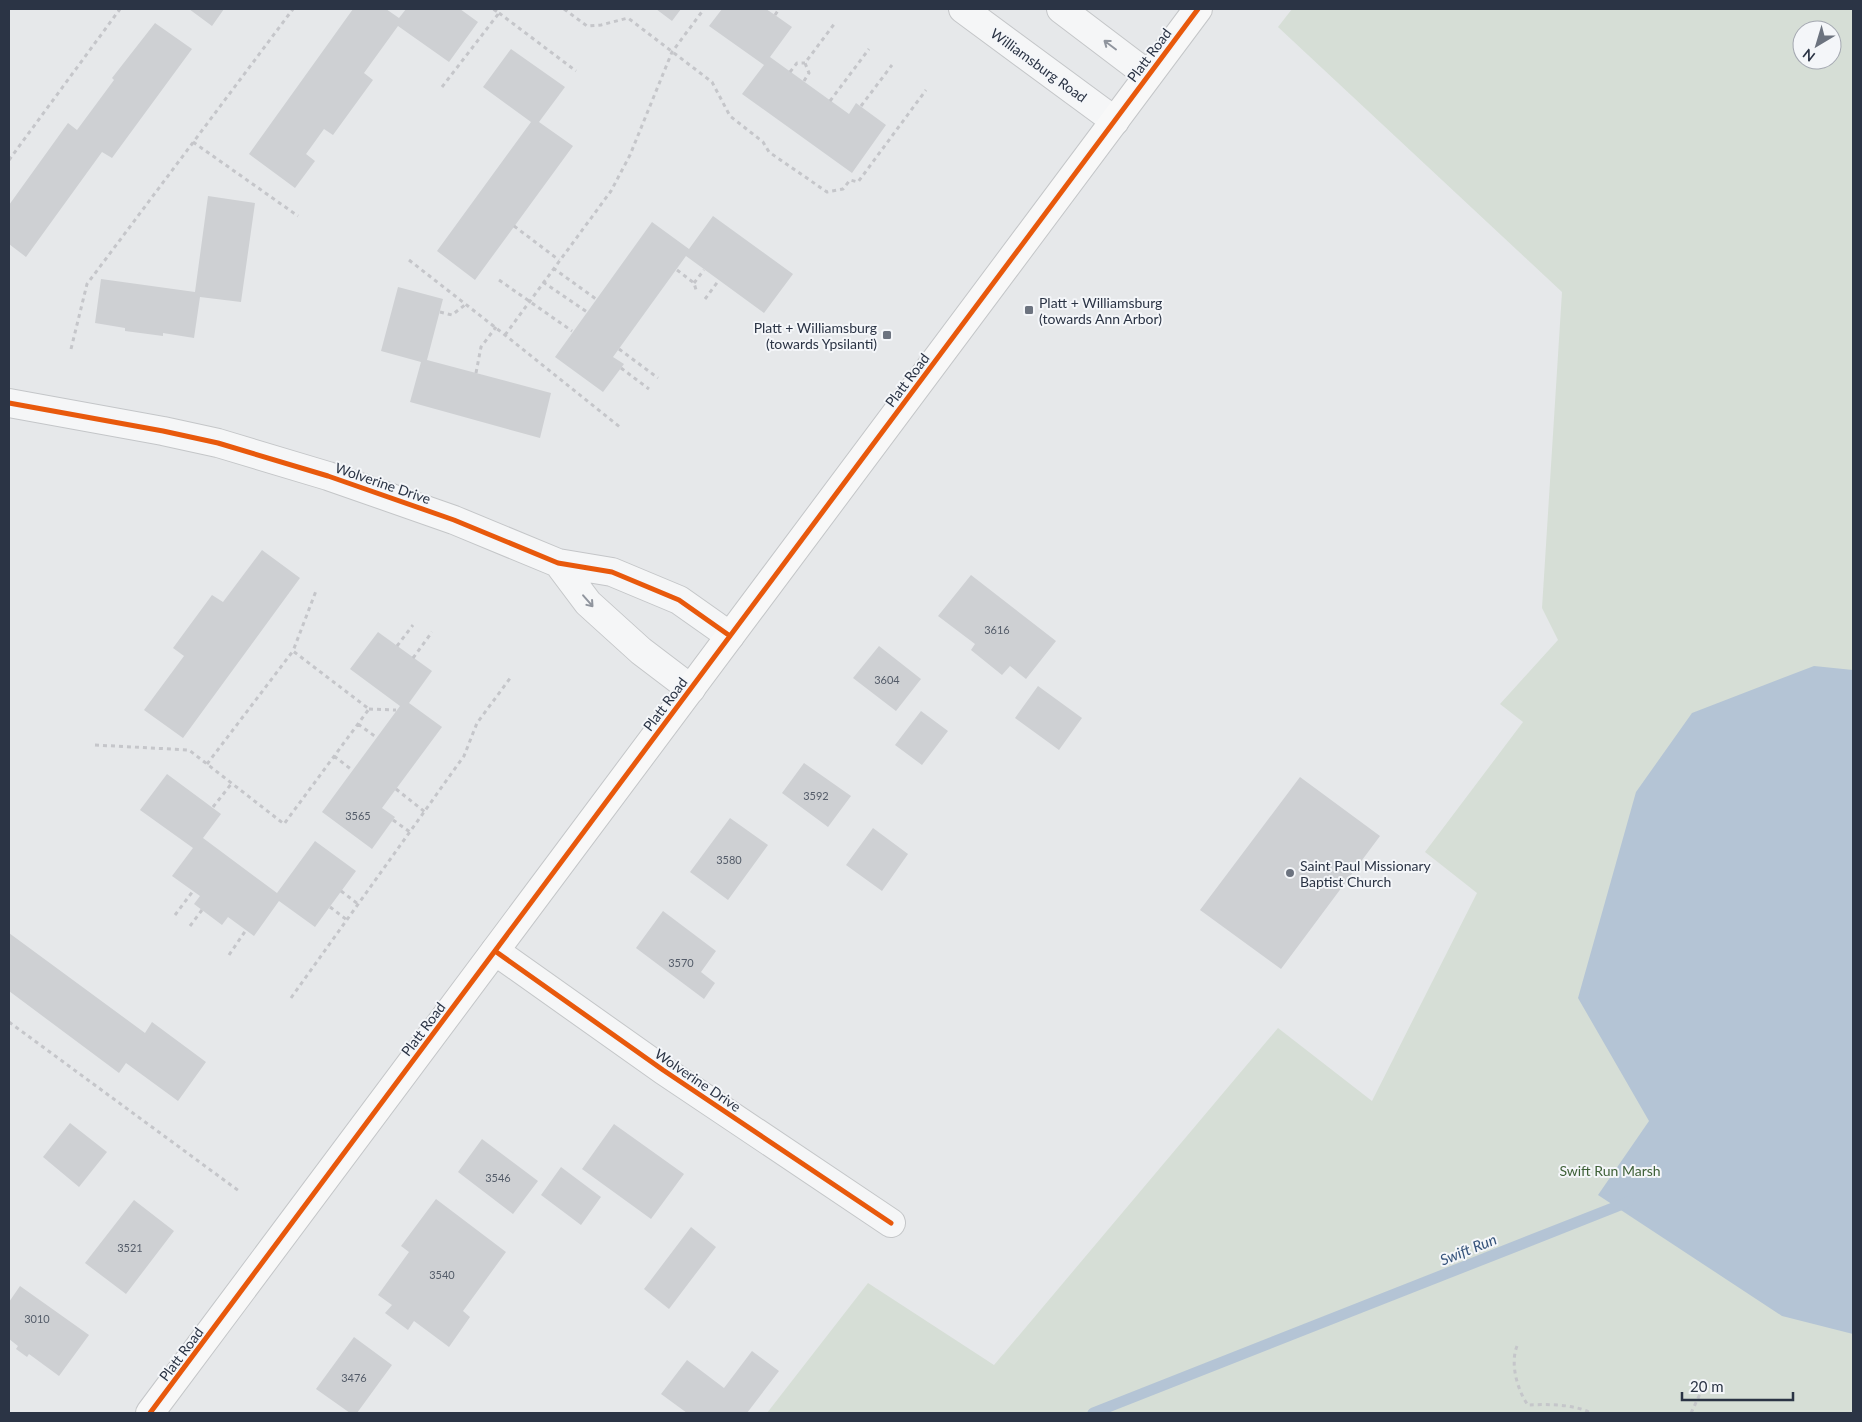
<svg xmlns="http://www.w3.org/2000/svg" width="1862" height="1422" viewBox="0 0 1862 1422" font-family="Lato,sans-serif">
<rect width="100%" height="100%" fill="#e6e8ea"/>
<path fill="#d6ded6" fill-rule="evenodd" d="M1292,9H1853V1413H767L868,1283L994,1365L1278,1028L1372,1101L1477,893L1425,852L1523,722L1500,704L1558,640L1542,608L1562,292L1278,27ZM1802,30H1832V60H1802Z"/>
<path fill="#b4c4d5" d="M1814,666L1853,670V1334L1782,1316L1598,1195L1649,1121L1578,998L1636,792L1692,713Z"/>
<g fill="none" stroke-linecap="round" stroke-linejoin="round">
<path stroke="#b4c4d5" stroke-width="11" d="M1093,1413L1628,1202"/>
</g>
<path fill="#ced0d3" d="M189,9H224L212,26Z
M353,9H386L399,18L406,9H460L478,22L449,62L398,26L364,73L373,80L333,135L324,129L306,154L315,161L295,188L249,154Z
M656,9H681L672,21Z
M722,9H766L775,15L792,27L770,57L849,114L856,103L886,125L852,173L742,94L764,65L709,26Z
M155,23L192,49L112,158L102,152L26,257L9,244V205L68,123L77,130L114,80L112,78Z
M511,49L565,87L539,122L573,146L475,280L437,251L531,122L483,87Z
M208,196L255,203L241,302L200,297L194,338L163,333V336L125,331V328L95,323L101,279L195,292Z
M713,216L793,274L764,313L686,256L613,357L624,364L603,392L555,357L652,222L689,249Z
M398,287L443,299L427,360L551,393L540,438L410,402L421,362L381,351Z
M262,550L300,578L183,738L144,710L184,656L173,648L212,595L223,602Z
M971,575L1056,641L1026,679L1010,666L1002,675L971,650L975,644L938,616Z
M378,632L432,671L409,703L442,727L382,808L395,817L372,849L322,812L400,706L350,669Z
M879,646L921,679L896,711L853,678Z
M1038,686L1082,718L1059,750L1015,718Z
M921,711L948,731L922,765L895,745Z
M804,763L851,796L828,827L782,793Z
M167,774L221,814L203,838L277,893L315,841L356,871L315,927L279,901L254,936L228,917L222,925L194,904L200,896L172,876L193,848L140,810Z
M1300,777L1380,836L1281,969L1200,910Z
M730,818L768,845L728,900L690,872Z
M873,828L908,854L882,891L846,865Z
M663,911L716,951L701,972L715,983L704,999L636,948Z
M9,933L145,1033L152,1022L206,1062L178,1101L126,1063L119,1073L9,991Z
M70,1123L107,1152L79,1187L43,1157Z
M614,1124L684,1174L651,1219L582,1169Z
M482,1139L538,1181L513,1214L458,1172Z
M561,1167L601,1197L581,1225L541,1195Z
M436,1199L506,1252L463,1311L470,1317L449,1347L414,1321L408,1330L385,1313L392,1305L378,1295L409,1252L401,1246Z
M134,1200L174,1231L126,1294L85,1263Z
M691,1227L716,1247L669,1309L644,1289Z
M20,1286L89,1335L59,1376L29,1354L27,1357L16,1349L18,1346L9,1339V1302Z
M354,1337L392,1365L357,1413H350L316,1389Z
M752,1351L779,1371L747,1413H687L661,1394L687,1360L724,1388Z"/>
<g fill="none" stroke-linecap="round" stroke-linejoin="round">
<g stroke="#c4c6c8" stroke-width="30">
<path id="minor" d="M963,9L1115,121
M1061,9L1148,75
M9,403L163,431L218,443L328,476L454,520L558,563L612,572L679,600L730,636
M558,563L588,603L641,651L691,689
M495,951L663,1070L891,1223"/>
</g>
<g stroke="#c4c6c8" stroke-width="30">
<path id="secondary" d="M150,1413L1198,9"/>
</g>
<path stroke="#c5c6ca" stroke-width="3" stroke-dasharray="4 4" stroke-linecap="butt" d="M564,9L587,26L601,25L628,18L712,82L730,116L763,142L769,152L827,192L843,189L850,180L858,182L926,90
M499,13L576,71
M775,15L779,9
M790,72L797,63H805
M804,81L809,73L805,63L835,23
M442,87L499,13L493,9
M830,101L869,49
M861,106L892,65
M193,142L298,216
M9,160L120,9
M514,226L559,260
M409,260L505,335L621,428
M553,268L596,299
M677,270L694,283L697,293
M499,280L572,331
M543,282L587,312
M694,283L704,270
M705,299L719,280
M440,312L452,315L466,304
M505,335L611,191L630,155L672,52L704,9
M71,349L87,284L293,9
M619,349L658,378
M621,368L649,389
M476,373L481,347L496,327
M397,646L413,625
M413,658L432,632
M369,709L396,710
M358,724L376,737
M95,745L189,750L284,824L369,709L293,651L316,591
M334,756L352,770
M207,764L293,651
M396,789L425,812
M213,807L232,783
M393,820L410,832
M341,891L358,904
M330,907L347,920
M175,915L193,891
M190,926L202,910
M229,955L246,930
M291,998L464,756L477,723L511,677
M9,1022L239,1191
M1517,1346C1510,1363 1517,1390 1528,1405C1548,1404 1573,1404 1591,1413
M1691,1413L1700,1394"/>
<use href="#minor" stroke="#f5f6f7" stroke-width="28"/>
<use href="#secondary" stroke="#f8f8f8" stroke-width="28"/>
<g stroke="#f4f6f9" stroke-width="8">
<path id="cycleway" d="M9,403L163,431L218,443L328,476L454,520L558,563L612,572L679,600L730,636
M495,951L663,1070L891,1223
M150,1413L1198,9"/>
</g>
<use href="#cycleway" stroke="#e8590c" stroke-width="5"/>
</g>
<defs><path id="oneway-shaft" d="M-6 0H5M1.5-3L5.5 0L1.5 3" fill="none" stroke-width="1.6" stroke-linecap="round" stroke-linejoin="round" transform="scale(1.25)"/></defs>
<g stroke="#90959e">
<use href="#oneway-shaft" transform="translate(1110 45) rotate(-143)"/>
<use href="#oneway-shaft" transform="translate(588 601) rotate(49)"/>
</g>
<g fill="#6c737f" stroke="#f4f6f9" stroke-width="2">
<rect x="1024" y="305" width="10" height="10" rx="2.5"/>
<rect x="882" y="330" width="10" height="10" rx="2.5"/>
<circle cx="1290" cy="873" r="5"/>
</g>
<g text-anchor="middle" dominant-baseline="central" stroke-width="4" stroke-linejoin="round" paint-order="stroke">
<g font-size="11" fill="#545c69">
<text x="997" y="629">3616</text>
<text x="887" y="679">3604</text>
<text x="816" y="795">3592</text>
<text x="358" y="815">3565</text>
<text x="729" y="859">3580</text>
<text x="681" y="962">3570</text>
<text x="498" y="1177">3546</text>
<text x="130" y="1247">3521</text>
<text x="442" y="1274">3540</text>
<text x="37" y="1318">3010</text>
<text x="354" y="1377">3476</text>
</g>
<g font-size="14" fill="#2b3445" stroke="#f4f6f9">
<text transform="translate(1149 55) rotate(-53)">Platt Road</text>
<text transform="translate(1039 65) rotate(36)">Williamsburg Road</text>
<text transform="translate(907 380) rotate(-53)">Platt Road</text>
<text transform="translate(383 483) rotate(19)">Wolverine Drive</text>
<text transform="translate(665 704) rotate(-53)">Platt Road</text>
<text transform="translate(423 1029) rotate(-53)">Platt Road</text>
<text transform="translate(698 1080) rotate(34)">Wolverine Drive</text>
<text transform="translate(181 1354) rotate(-53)">Platt Road</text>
</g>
<g font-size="14" fill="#2b3445" stroke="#f4f6f9" text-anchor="start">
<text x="1039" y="302">Platt + Williamsburg<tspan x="1039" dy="16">(towards Ann Arbor)</tspan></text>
<text x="877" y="327" text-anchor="end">Platt + Williamsburg<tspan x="877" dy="16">(towards Ypsilanti)</tspan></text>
<text x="1300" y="865">Saint Paul Missionary<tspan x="1300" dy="16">Baptist Church</tspan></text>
</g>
<g font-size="14" fill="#3f6138" stroke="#f4f6f9">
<text x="1610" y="1170">Swift Run Marsh</text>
</g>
<g font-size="15" font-style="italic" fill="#34527a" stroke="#f4f6f9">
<text transform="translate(1468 1249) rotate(-22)">Swift Run</text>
</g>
</g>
<rect width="1862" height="1422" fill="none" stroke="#2b3445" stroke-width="20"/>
<g transform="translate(1817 45) rotate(218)"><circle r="24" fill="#f4f6f9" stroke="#a4a8b1"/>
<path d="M0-4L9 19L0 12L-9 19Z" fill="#6c737f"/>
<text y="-8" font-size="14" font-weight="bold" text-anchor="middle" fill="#2b3445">N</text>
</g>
<path d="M1682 1392v8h111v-8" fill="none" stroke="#2b3445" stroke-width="2.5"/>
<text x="1690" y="1392" font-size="15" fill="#2b3445" stroke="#f4f6f9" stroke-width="4" paint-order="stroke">20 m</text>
</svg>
